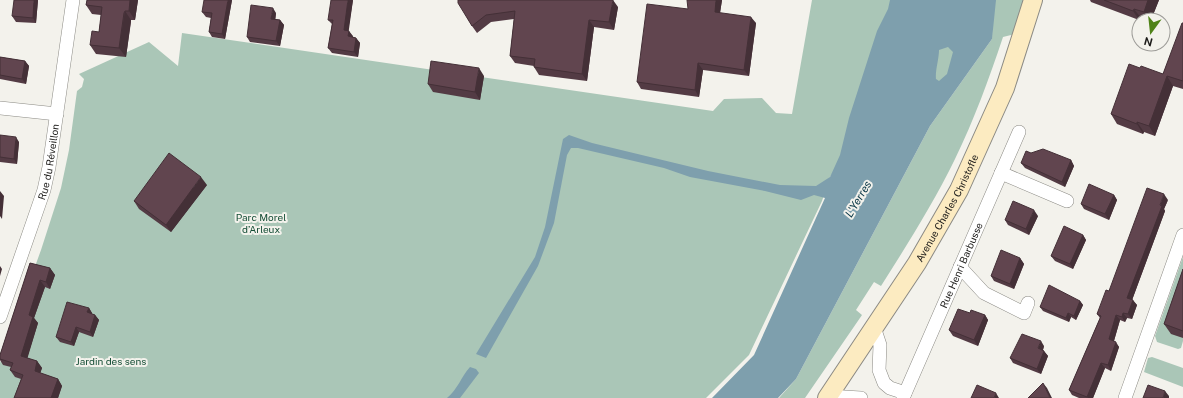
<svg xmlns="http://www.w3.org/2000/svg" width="1183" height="398" viewBox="0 0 1183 398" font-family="'Public Sans',sans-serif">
<rect width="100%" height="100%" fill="#f3f2ec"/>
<path fill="#aac6b7" d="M812,0H899L883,97L830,177L822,201L749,355L706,398H0V363L41,250L61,188L69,150L77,91L82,87L84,79L79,74L149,42L178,66L182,33L713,111L724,99L762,98L776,113L792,114Z
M993,0H1024L1015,34L1003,37C989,79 974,120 955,159C933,204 907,245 881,286L874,282L856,310L862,315L805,398H779L796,379L930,126L992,39Z
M955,41V70L940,87L930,69L938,47Z
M1183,257V341L1181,348L1178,349L1157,342L1155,336Z
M1152,357L1183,368V387L1144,372L1148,358Z"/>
<path fill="#7e9fad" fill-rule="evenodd" d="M890,0H996L992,39L930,126L796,379L778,398H712L754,355L825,198L814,195L801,200L765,191L690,177L664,168L578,148H571L567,155L554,223L538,266L486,358L476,354L535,257L545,227L563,139L569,135L592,143L708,171L780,185L816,186L830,177L840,155L849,118L877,31L888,9ZM948,47L953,52L947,74L939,81L936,79C935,71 939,59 939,50Z
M470,367L476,369L479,373L460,398H447C458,389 461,377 470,367Z"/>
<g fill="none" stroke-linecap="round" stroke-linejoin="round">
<g stroke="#8b8a84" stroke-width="14">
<g id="street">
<path d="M0,108L57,114"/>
<path d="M1001,173L1067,201"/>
<path d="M960,267L984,293L1024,313L1028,303"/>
<path id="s1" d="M0,317L44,190L49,167L73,0"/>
<path d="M874,327L880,345L879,370L884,383L890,388L905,393"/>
<path d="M828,396L861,398"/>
<path id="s2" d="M903,398L1019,132"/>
<path d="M1125,398L1183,235"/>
</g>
</g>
<g stroke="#8b8a84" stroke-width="20">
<g id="secondary">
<path id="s3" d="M827,398L917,263L959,190L1005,88L1033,0"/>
</g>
</g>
<use href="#street" stroke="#fff" stroke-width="13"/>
<use href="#secondary" stroke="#fcebc1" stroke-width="18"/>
</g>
<path fill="#533b44" d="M38,0L36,23L16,22L12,16Z
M87,0H138L135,20H131V22L126,57L96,54L90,45L99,32L101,15L92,14L86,5Z
M232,0L225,39L212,37L209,32L211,18L206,17L202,12Z
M353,0L348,31L353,37L356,38L360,43L358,57L332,53L328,48L332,24L328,20Z
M458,0L618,7L614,30L594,27L587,81L539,75L534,67V66L515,63L510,56L514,19L491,22L477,33L472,26Z
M722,0L720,13L756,23L749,76L703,70L699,97L641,89L637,82L688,9Z
M1090,0H1159L1151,20H1146L1141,18L1139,20L1091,2Z
M276,13L275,19L280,20L284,25L280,46L250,42L247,37Z
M1183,23V89L1173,86L1155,136L1144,132L1143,134L1117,124L1111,114L1140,68L1163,74Z
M0,57L25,61L29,66L26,84L0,79Z
M484,76L480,100L433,92L428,84Z
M0,135L19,142L17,164L0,162Z
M1031,153L1071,160L1074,166L1065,187L1025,168L1021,163Z
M207,185L171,232L139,209L134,201Z
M1114,195L1117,200L1109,220L1084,209L1081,204Z
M1168,200L1164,209L1165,211L1132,300L1137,305L1132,319L1127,318L1125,322L1120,320L1114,341L1119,347L1111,371L1105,368L1093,398H1079L1072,395L1069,390L1100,318L1097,314L1109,291Z
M1038,216L1029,235L1008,225L1005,220Z
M1083,235L1086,240L1073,269L1055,261L1051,256Z
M1020,258L1024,264L1014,289L994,281L991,276Z
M30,263L50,268L55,275L50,289L45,287L34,318L38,323L27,358L37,361L42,368L40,373L58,379L62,386L58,398H14L21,379L15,377L10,370L11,367L3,365L0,360V355Z
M1183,269V338L1171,334L1164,324Z
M1080,301L1083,305L1076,320L1071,317L1069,322L1043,311L1040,307Z
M89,308L92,313V314L95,315L99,320L93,337L79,332L74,346L60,342L56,337Z
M970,313L985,315L988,320L978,346L953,336L949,330Z
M1044,346L1043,350L1048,356L1041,374L1013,363L1010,358Z"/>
<path fill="#443037" d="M34,0H38L36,23L33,18Z
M130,0H138L135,20L129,11Z
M228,0H232L225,39L222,34Z
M348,0H353L348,36L344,30Z
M613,0L618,7L614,30L609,22Z
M716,0H722L719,19L715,12Z
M1148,0H1159L1151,20H1149L1144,12Z
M273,8L276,13L275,24L271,19Z
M1134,9L1141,18L1140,20H1139L1133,11Z
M125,11L131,20L126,57L119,48Z
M751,17L756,23L749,76L744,70Z
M280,20L284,25L280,46L276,41Z
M589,20L594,27L587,81L582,74Z
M349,31L353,36L352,42L348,36Z
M356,38L360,43L358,57L354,52Z
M25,61L29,66L26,84L22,79Z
M698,63L703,70L699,97L695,90Z
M479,68L484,76L480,100L475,92Z
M1167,76L1173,86L1155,136L1149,126Z
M1137,122L1144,132L1143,134L1137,124Z
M16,137L19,142L17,164L14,159Z
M1071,160L1074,166L1065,187L1062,182Z
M201,177L207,185L171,232L166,225Z
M0,191L4,196L2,219L0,216Z
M1164,194L1168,200L1164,209L1165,211L1131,303L1127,298Z
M1114,195L1117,200L1109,220L1105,214Z
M1034,210L1038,216L1029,235L1026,229Z
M1083,235L1086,240L1073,269L1070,264Z
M1020,258L1024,264L1014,289L1010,284Z
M0,266L2,269L0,276Z
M50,268L55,275L50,289L46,282Z
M40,280L45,287L34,318L38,323L26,363L21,356L29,315Z
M1133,300L1137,305L1132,319L1128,314Z
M1080,301L1083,305L1076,320L1074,316Z
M89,308L92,313L90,317L87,312Z
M1068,313L1071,317L1069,322L1066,318Z
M1123,313L1127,318L1125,322L1122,317Z
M95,315L99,320L93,337L90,332Z
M985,315L988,320L978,346L974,340Z
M1116,315L1120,320L1113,344L1109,339Z
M76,327L79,332L74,346L71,342Z
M1041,341L1044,346L1042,353L1038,348Z
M1116,342L1119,347L1111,371L1108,365Z
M1044,351L1048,356L1041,374L1037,369Z
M37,361L42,368L39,377L35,371Z
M1101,363L1105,368L1093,398H1088L1087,397Z
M58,379L62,386L58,398H51Z
M1043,383L1047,388L1052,398H1050Z
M1165,391L1169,396V398H1163Z
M996,393L999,398H994Z"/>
<path fill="#61454f" stroke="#443037" d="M14,0H34L33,18L12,16Z
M87,0H130L129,11H125L124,13L119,48L90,45L92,31L99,32L102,7L86,5Z
M204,0H228L222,34L209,32L212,13L202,12Z
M331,0H348L344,30L349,31L348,36L356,38L354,52L328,48L333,20H328Z
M458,0H613L609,22L589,20L582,74L534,67L535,59L510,56L515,11L486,15L472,26L458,3Z
M687,0H716L715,12L751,17L744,70L698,63L695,90L637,82L647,4L688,9Z
M1104,0H1148L1144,12L1134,9L1133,11Z
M251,5L273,8L271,19L280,20L276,41L247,37Z
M1182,23H1183V81L1167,76L1149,126L1137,122V124L1111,114L1129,64L1140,68L1141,66L1163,74Z
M0,57L25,61L22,79L0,75Z
M431,61L479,68L475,92L428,84Z
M0,135L16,137L14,159L0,157Z
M1043,149L1071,160L1062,182L1021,163L1026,151L1031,153Z
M169,153L201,177L166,225L134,201Z
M1089,184L1114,195L1105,214L1081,204Z
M1147,188L1164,194L1160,205L1162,206L1127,298L1133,300L1128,314L1123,313L1122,317L1116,315L1109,339L1116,342L1108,365L1101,363L1087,397L1069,390L1101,316L1097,314L1106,290L1109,291Z
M1013,201L1034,210L1026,229L1005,220Z
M1064,226L1083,235L1070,264L1051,256Z
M1001,250L1020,258L1010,284L991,276Z
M30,263L50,268L46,282L40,280L29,315L33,317L21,356L37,361L35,371L58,379L51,398H14L23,375L10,370L13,363L0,359V355Z
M1183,269V331L1164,324Z
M1049,285L1080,301L1074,316L1068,313L1066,318L1040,307Z
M67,302L89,308L87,312L95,315L90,332L76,327L71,342L56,337Z
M958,309L970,313L971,310L985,315L974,340L949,330Z
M1022,334L1041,341L1038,348L1044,351L1037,369L1010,358Z
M1043,383L1050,398H1028Z
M977,385L996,393L994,398H971Z
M1148,385L1165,391L1163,398H1143Z"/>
<g text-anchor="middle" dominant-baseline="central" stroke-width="4" stroke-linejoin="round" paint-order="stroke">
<g font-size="10" fill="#1d1c1a" stroke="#f3f2ec">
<text stroke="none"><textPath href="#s1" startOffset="163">Rue du Réveillon</textPath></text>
<text stroke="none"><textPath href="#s3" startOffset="225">Avenue Charles Christofle</textPath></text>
<text stroke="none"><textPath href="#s2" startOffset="145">Rue Henri Barbusse</textPath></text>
</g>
<g font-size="10" fill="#144d35" stroke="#f3f2ec">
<text x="261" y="217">Parc Morel<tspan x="261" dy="12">d’Arleux</tspan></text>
<text x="111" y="361">Jardin des sens</text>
</g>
<g font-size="11" font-style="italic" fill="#003040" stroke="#f3f2ec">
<text transform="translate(858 199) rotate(-59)">L'Yerres</text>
</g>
</g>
<g transform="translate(1151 32) rotate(195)"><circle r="19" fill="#f3f2ec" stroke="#9d9c98"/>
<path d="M0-3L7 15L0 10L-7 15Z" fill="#508318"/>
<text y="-6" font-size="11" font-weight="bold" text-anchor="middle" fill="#1d1c1a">N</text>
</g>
</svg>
